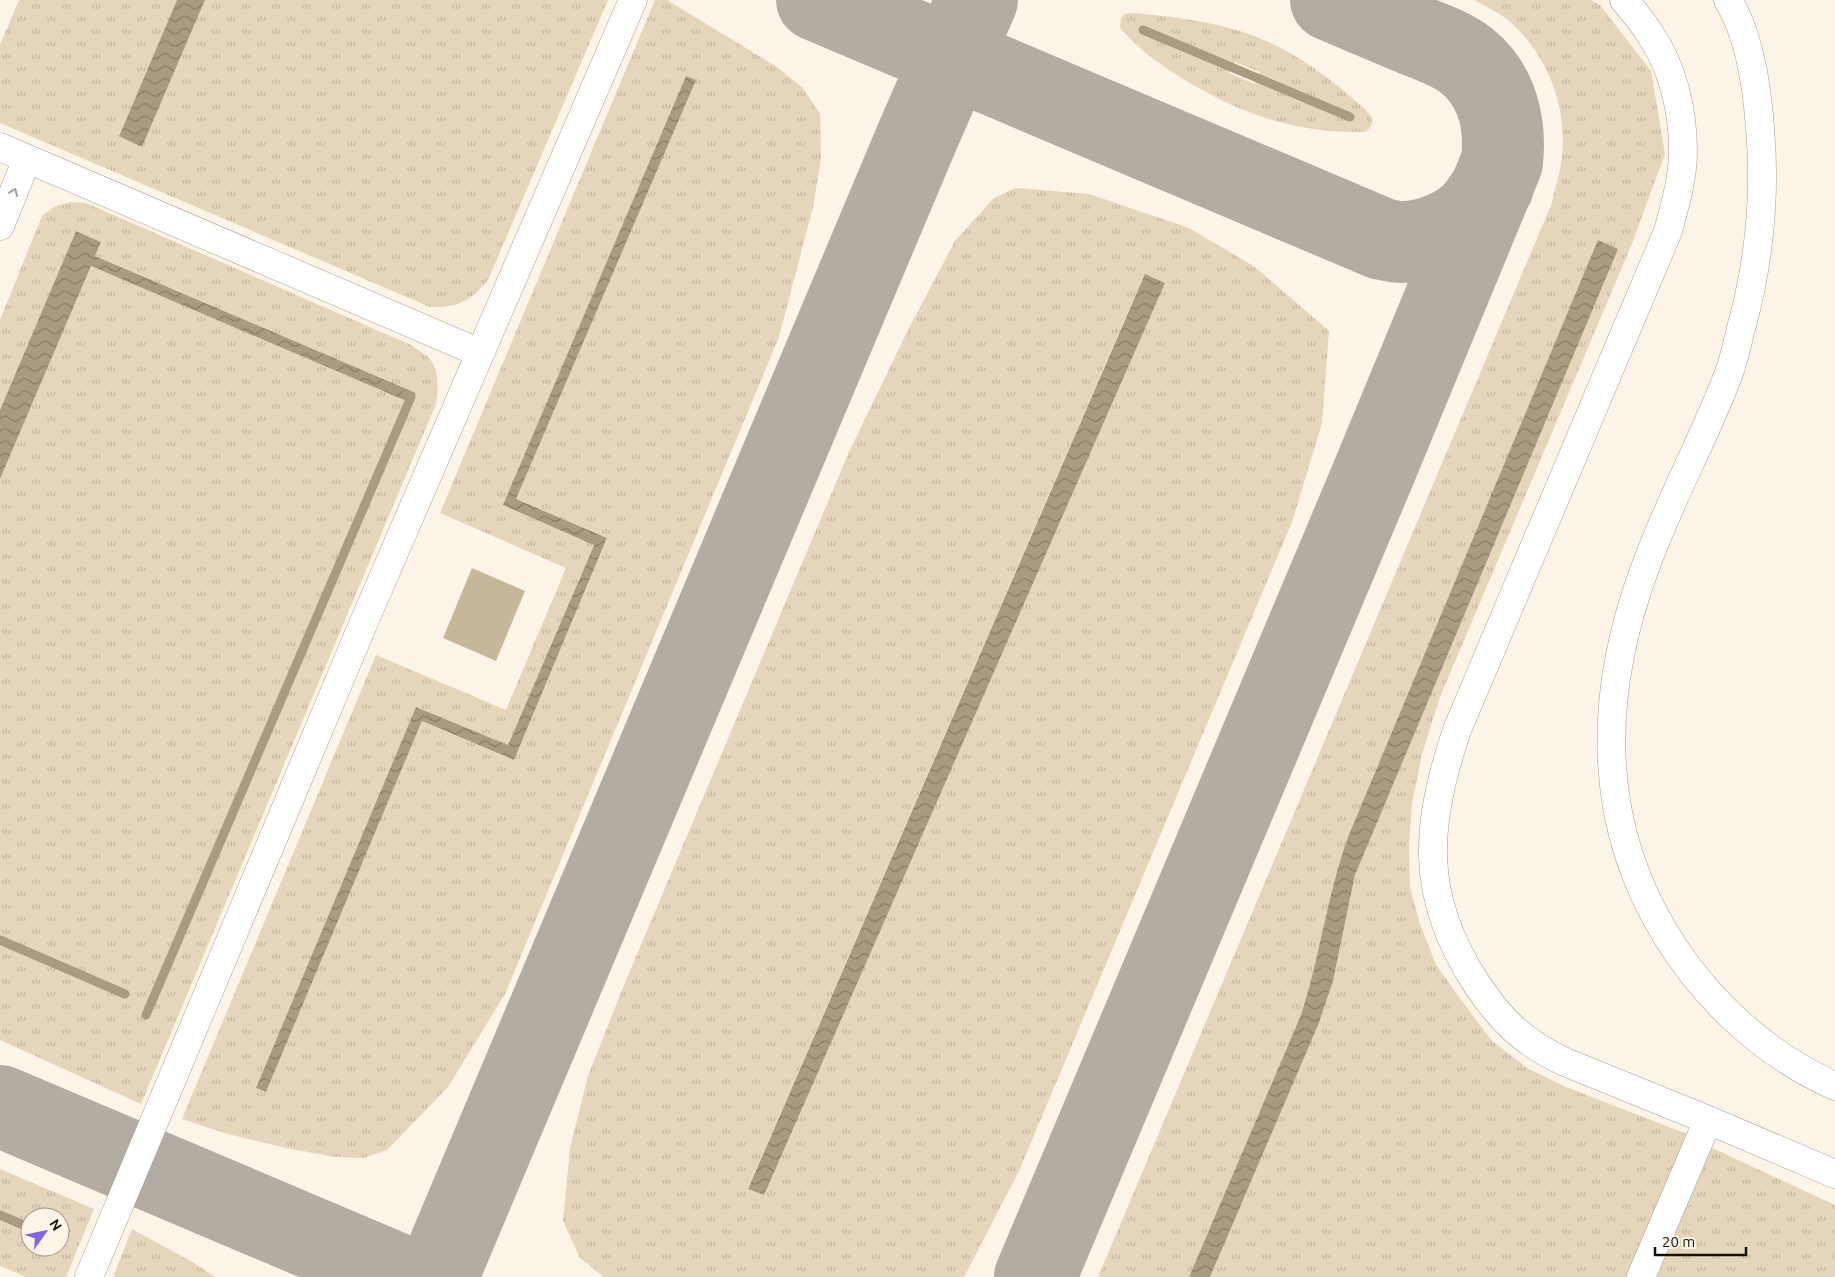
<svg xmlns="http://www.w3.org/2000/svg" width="1835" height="1277" viewBox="0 0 1835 1277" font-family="Ubuntu,sans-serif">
<defs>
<pattern id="grass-tufts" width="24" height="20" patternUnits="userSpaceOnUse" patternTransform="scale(1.25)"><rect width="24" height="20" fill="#e5d5ba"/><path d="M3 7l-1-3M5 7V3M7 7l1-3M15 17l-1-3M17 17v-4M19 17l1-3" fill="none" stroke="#c4b69f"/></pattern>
<pattern id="water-waves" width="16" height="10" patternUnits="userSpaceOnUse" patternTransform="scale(1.25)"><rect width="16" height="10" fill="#aa9a7f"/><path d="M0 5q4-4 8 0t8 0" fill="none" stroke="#897c66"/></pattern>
</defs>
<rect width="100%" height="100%" fill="#fcf4e7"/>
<path fill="url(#grass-tufts)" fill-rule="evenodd" d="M19,0H177L119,135L142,147L205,0H608L488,280C471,301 457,308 430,307L0,123V45Z
M655,0H667L774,65L803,88L820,114L821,158L813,207L779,337L505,994L448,1087L387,1150L363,1158L335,1157L286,1148L228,1134L182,1119L376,655L506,710L566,568L440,513ZM686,76L696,80L516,499L607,539L514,760L422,721L266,1092L257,1088L416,707L508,745L594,544L504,505Z
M1475,0H1591L1600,5L1651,71L1665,154L1631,246L1440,697L1422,754L1412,803L1409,847L1410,887L1420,924L1436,965L1462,1001L1492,1041L1529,1069L1566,1087L1687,1134L1629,1277H1210L1333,981L1355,876L1366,847L1348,837C1327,895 1320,957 1301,1015L1189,1277H1098L1552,203C1554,191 1558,180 1560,169C1571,115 1550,56 1508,20C1498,12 1486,7 1475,0Z
M1133,13C1171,16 1210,21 1246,33C1287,47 1326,74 1358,103C1363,108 1371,113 1372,120C1373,126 1369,129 1365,132C1297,133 1246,116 1188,82C1163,67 1139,50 1120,28L1121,18L1125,14ZM1234,62L1260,72L1255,84L1229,73Z
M1016,188L1089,194L1189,228L1255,267L1329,331L1322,423L1292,522L1019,1171L964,1277H604L580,1258L563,1221L570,1148L588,1076L624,985L849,452L907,332L955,241L994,198ZM1144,275L764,1195L748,1189V1188Z
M70,202L86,203L411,345C416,349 423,353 428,357C440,370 438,388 436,404L141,1104L0,1040V479L91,266L411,403L416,393L95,256L101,242L76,231L0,410V320L42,216L54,207Z
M1708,1146L1835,1205V1277H1654Z
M0,1169L94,1209L66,1277H26L0,1266ZM30,1217H60V1247H30Z
M132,1229L194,1263L215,1277H113Z"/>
<path fill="url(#water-waves)" d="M177,0H205L142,147L119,136Z
M686,76L696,80L516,499L607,538L514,760L422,721L266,1092L256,1088L416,707L508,745L594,545L503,505Z
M76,231L101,242L95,256L416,393L411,403L91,266L0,479V410Z
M1598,240L1618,249L1355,875L1333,981L1318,1025L1210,1277H1189L1301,1015C1320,957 1327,895 1348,837Z
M1145,274L1165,283L764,1195L748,1189Z"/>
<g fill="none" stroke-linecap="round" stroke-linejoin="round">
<path stroke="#aa9a7f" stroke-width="9" d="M1143,30L1350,117
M0,940L125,994
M146,1015L411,397L406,395
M0,1215L30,1228"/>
<path stroke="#b2aca2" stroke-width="82" d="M817,0L1382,239C1389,240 1395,242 1402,242C1428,242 1461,229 1478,208C1483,201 1488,193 1493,186
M0,1106L404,1277
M437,1277L918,135L977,0
M1035,1277L1374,472L1502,162C1506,125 1498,86 1467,61C1451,48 1428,41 1409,33C1383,22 1357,11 1331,0"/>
</g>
<path fill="#c6b69a" d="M472,568L525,591L496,661L443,638Z"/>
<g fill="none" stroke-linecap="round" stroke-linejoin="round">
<g stroke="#a69f93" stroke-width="29">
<path id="minor" d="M1624,0C1633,11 1643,22 1650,34C1673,67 1683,111 1683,151C1683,178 1675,205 1668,231L1457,730C1425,826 1419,895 1476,983C1501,1021 1524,1043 1565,1062L1708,1120L1835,1174
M1728,0C1750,36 1757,86 1760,128C1766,197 1759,265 1740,332C1737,345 1734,359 1729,373C1704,439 1669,501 1645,568C1599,692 1595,819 1666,935C1706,1000 1765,1055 1835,1086
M0,147L480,353
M0,226L27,159
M89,1277L361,629L633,0
M1641,1277L1708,1120"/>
</g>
<use href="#minor" stroke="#fff" stroke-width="28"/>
</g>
<defs><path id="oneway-chevron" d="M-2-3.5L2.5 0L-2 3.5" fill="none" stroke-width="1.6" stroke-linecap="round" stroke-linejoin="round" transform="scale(1.25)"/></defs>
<use stroke="#a1a09e" href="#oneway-chevron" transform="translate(14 192) rotate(-68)"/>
<g transform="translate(45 1232) rotate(57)"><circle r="24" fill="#fcf4e7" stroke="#9f9990"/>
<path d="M0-4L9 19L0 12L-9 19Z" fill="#8365e0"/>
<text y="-8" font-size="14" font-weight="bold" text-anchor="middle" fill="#14110d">N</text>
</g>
<path d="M1655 1247v8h91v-8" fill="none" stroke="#14110d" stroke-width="2.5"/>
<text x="1662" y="1247" font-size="15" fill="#14110d" stroke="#fcf4e7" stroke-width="4" paint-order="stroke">20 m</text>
</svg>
